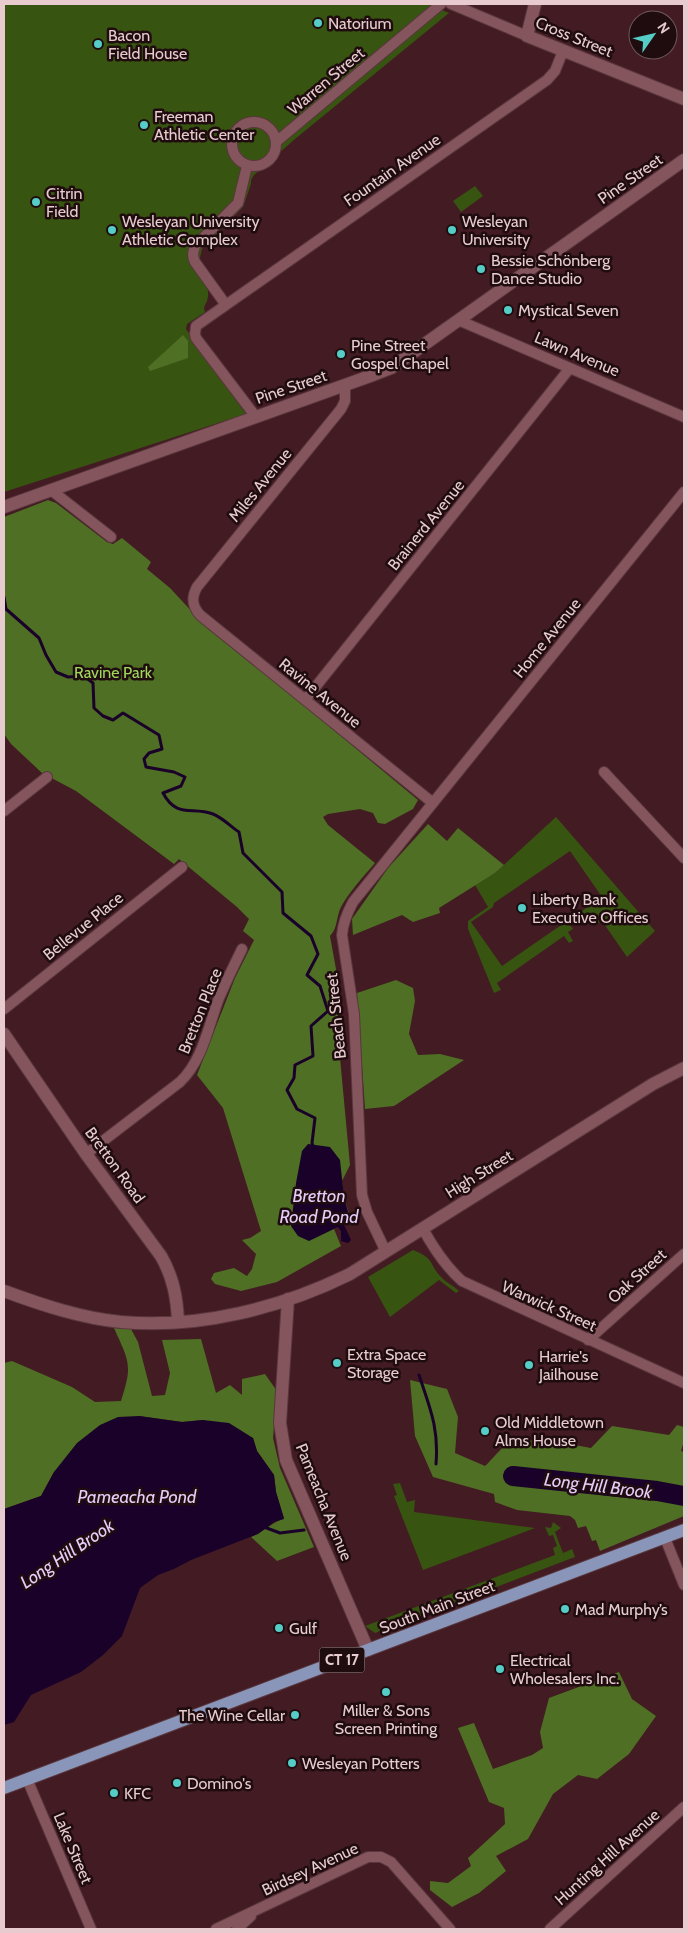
<svg xmlns="http://www.w3.org/2000/svg" width="688" height="1933" viewBox="0 0 688 1933" font-family="Cabin,sans-serif">
<rect width="100%" height="100%" fill="#431b23"/>
<path fill="#385411" d="M4,4H427L449,13L295,139L254,175L251,180V184L243,207L202,249L197,271C204,282 211,288 207,301C205,306 203,306 205,312L187,324L186,329L246,414L4,492Z
M475,186L483,196L461,212L453,201Z
M556,817L655,931L627,957L602,921L597,924L590,918L585,920L579,913L602,897L570,851L494,903L493,907L471,922L502,966L567,921L573,929L568,932L573,941L569,943L564,936L497,983L501,990L494,993L468,929V921L488,907L475,885L495,873Z
M413,1250C436,1259 428,1264 442,1278C447,1283 454,1286 459,1291L456,1293L439,1280L390,1317L368,1277Z
M400,1483L407,1502L415,1500L414,1512L535,1528L423,1570L394,1496L397,1495L393,1484Z
M553,1522L561,1528L555,1532L563,1553L572,1549L575,1557L375,1633L365,1626L555,1555L553,1548L557,1546L553,1535L549,1536L545,1527L551,1528Z"/>
<path fill="#4e6f24" d="M183,335L188,341V358L150,371L148,367Z
M48,500L56,503L107,542L113,544L122,538L151,562L147,569L170,588L196,616L418,800L413,809L385,824L378,823L373,813L360,809L328,814L323,817L328,825L375,863C363,877 350,891 341,907C336,917 338,928 330,936L336,969L339,1047L350,1165L342,1181L344,1197L351,1220L334,1229L341,1246L277,1282L241,1291L215,1284L211,1279L214,1273L234,1268L247,1276L252,1269L256,1254L242,1240L250,1238L261,1231L223,1108L197,1075L235,978L254,940L243,931L249,919L237,907L179,859L174,864L76,791L42,773L11,744L4,734V517Z
M428,824L447,841L458,828L504,865L495,873L439,908L440,913L413,922L402,915L353,935L352,919L388,868Z
M396,980L413,988L415,1001L409,1034L418,1055L440,1054L464,1060L394,1106L365,1109L357,993Z
M114,1328L131,1329L138,1342L152,1396L165,1395L170,1373L162,1340L201,1339L216,1393L230,1385L242,1395V1379L265,1374L277,1391L273,1438L280,1468L314,1547L277,1561L251,1537C263,1532 272,1523 284,1518L276,1492L274,1475L257,1451L253,1438L203,1420L182,1422L139,1416L54,1472L41,1496L4,1509V1363L12,1361L72,1387L95,1402L121,1401C133,1364 129,1362 114,1328Z
M410,1380L447,1389L458,1417L455,1453L485,1466C494,1458 504,1442 517,1440C526,1439 529,1443 537,1438L591,1448L612,1426L669,1435L677,1425L684,1427V1441L681,1451L684,1452V1516L600,1551L596,1540L592,1541L586,1526L578,1528L575,1520L570,1516L517,1510L495,1502L494,1494L433,1477L415,1436Z
M619,1672L632,1699L656,1716L629,1754L597,1779L578,1775L553,1794L528,1839L496,1856L506,1871L479,1893L452,1907L430,1890V1881L448,1883L471,1866L468,1858L505,1824L504,1808L489,1802L458,1728L474,1723L493,1769L532,1755L543,1748L540,1732L549,1698Z"/>
<path fill="#1a012a" d="M308,1144L330,1147L340,1160L344,1197L350,1219L343,1223L351,1240L348,1243L341,1241V1231L338,1227L309,1241L298,1236L291,1226L296,1183L302,1151Z
M139,1416L182,1422L203,1420L229,1423L253,1438L257,1451L274,1475L276,1492L284,1519L274,1522L258,1534L191,1560L174,1569L158,1575L140,1588L122,1636L103,1655L81,1672L31,1695L14,1722L4,1725V1509L41,1496L54,1472L77,1443L100,1425L118,1417Z"/>
<g fill="none" stroke-linecap="round" stroke-linejoin="round">
<path stroke="#1a012a" stroke-width="3" d="M4,597L6,609L39,638L46,655L56,672L68,677L84,676L93,683L94,708L103,716L113,720L123,713L159,735L162,749L149,753L144,759L146,767L174,772L185,777L181,786L163,793C177,819 192,806 213,814C223,818 231,827 239,832L243,853L282,892L283,913L311,936L318,954L307,975L320,986L328,1011L311,1026L313,1056L295,1065L294,1078L287,1090L297,1109L315,1118L312,1143L314,1149
M419,1375C430,1408 439,1428 436,1464
M264,1527L280,1533L304,1530"/>
<path stroke="#1a012a" stroke-width="20" d="M513,1476L657,1491L684,1496"/>
<g stroke="#5a373e" stroke-width="12">
<path id="minor" d="M451,4L527,36
M232 144a22 22 0 1 1 44 0a22 22 0 1 1-44 0Z
M276,142L441,4
M226,305L195,262C192,256 193,252 195,246L238,203L247,166
M458,320L684,417
M345,385V401L341,409L197,587C191,598 192,606 200,615L433,803
M256,417L196,338L195,334L196,326L547,80L555,71L563,51
M51,490L111,537
M305,700L570,368
M604,772L684,858
M4,811L47,777
M4,1009L182,867
M86,1154L180,1082C203,1060 208,1027 219,998C226,982 234,965 242,949
M423,1229C434,1249 445,1266 462,1281L684,1383
M386,1252L367,1212L362,1195L354,1014L342,935C343,922 347,913 353,902L684,492
M588,1340L684,1254
M665,1538L684,1585
M27,1779L91,1929
M216,1929L368,1857H381L391,1862L450,1929
M237,1929L251,1916
M550,1929L684,1807"/>
</g>
<g stroke="#5a373e" stroke-width="14">
<path id="tertiary" d="M535,4L527,36L684,99
M4,507L373,375L391,368L684,160
M4,1034L86,1154L161,1256C173,1277 177,1297 178,1322
M4,1291C42,1305 81,1318 121,1322C199,1329 281,1308 350,1274L653,1084L684,1068
M288,1299L280,1423L286,1460L368,1650"/>
</g>
<g stroke="#5a373e" stroke-width="14">
<path id="primary" d="M4,1788L684,1530"/>
</g>
<use href="#minor" stroke="#84555c" stroke-width="10"/>
<use href="#tertiary" stroke="#84555c" stroke-width="12"/>
<use href="#primary" stroke="#8996ba" stroke-width="12"/>
</g>
<g fill="#55cdc6" stroke="#1e0c0f" stroke-width="2">
<circle cx="318" cy="23" r="5"/>
<circle cx="98" cy="44" r="5"/>
<circle cx="144" cy="125" r="5"/>
<circle cx="36" cy="202" r="5"/>
<circle cx="112" cy="230" r="5"/>
<circle cx="452" cy="230" r="5"/>
<circle cx="481" cy="269" r="5"/>
<circle cx="508" cy="310" r="5"/>
<circle cx="341" cy="354" r="5"/>
<circle cx="522" cy="908" r="5"/>
<circle cx="337" cy="1363" r="5"/>
<circle cx="529" cy="1365" r="5"/>
<circle cx="485" cy="1431" r="5"/>
<circle cx="565" cy="1609" r="5"/>
<circle cx="279" cy="1628" r="5"/>
<circle cx="500" cy="1669" r="5"/>
<circle cx="386" cy="1692" r="5"/>
<circle cx="295" cy="1715" r="5"/>
<circle cx="292" cy="1763" r="5"/>
<circle cx="177" cy="1783" r="5"/>
<circle cx="114" cy="1793" r="5"/>
</g>
<g text-anchor="middle" dominant-baseline="central" stroke-width="5" stroke-linejoin="round" paint-order="stroke">
<rect fill="#1e0c0f" stroke="#ab9295" stroke-width="1" x="319.5" y="1647.5" width="45" height="25" rx="4"/>
<g font-size="15" font-weight="bold" fill="#e7cbce">
<text x="342" y="1660">CT 17</text>
</g>
<g font-size="16" fill="#e7cbce" stroke="#1e0c0f" text-anchor="start">
<text x="328" y="23">Natorium</text>
<text x="108" y="35">Bacon<tspan x="108" dy="18">Field House</tspan></text>
<text x="154" y="116">Freeman<tspan x="154" dy="18">Athletic Center</tspan></text>
<text x="46" y="193">Citrin<tspan x="46" dy="18">Field</tspan></text>
<text x="122" y="221">Wesleyan University<tspan x="122" dy="18">Athletic Complex</tspan></text>
<text x="462" y="221">Wesleyan<tspan x="462" dy="18">University</tspan></text>
<text x="491" y="260">Bessie Schönberg<tspan x="491" dy="18">Dance Studio</tspan></text>
<text x="518" y="310">Mystical Seven</text>
<text x="351" y="345">Pine Street<tspan x="351" dy="18">Gospel Chapel</tspan></text>
<text x="532" y="899">Liberty Bank<tspan x="532" dy="18">Executive Offices</tspan></text>
<text x="347" y="1354">Extra Space<tspan x="347" dy="18">Storage</tspan></text>
<text x="539" y="1356">Harrie's<tspan x="539" dy="18">Jailhouse</tspan></text>
<text x="495" y="1422">Old Middletown<tspan x="495" dy="18">Alms House</tspan></text>
<text x="575" y="1609">Mad Murphy’s</text>
<text x="289" y="1628">Gulf</text>
<text x="510" y="1660">Electrical<tspan x="510" dy="18">Wholesalers Inc.</tspan></text>
<text x="386" y="1710" text-anchor="middle">Miller &amp; Sons<tspan x="386" dy="18">Screen Printing</tspan></text>
<text x="285" y="1715" text-anchor="end">The Wine Cellar</text>
<text x="302" y="1763">Wesleyan Potters</text>
<text x="187" y="1783">Domino's</text>
<text x="124" y="1793">KFC</text>
</g>
<g font-size="16" fill="#e7cbce" stroke="#1e0c0f">
<text transform="translate(574 37) rotate(22)">Cross Street</text>
<text transform="translate(326 81) rotate(-40)">Warren Street</text>
<text transform="translate(392 170) rotate(-35)">Fountain Avenue</text>
<text transform="translate(630 179) rotate(-35)">Pine Street</text>
<text transform="translate(577 354) rotate(23)">Lawn Avenue</text>
<text transform="translate(291 387) rotate(-19)">Pine Street</text>
<text transform="translate(260 485) rotate(-51)">Miles Avenue</text>
<text transform="translate(426 525) rotate(-51)">Brainerd Avenue</text>
<text transform="translate(547 638) rotate(-51)">Home Avenue</text>
<text transform="translate(320 693) rotate(39)">Ravine Avenue</text>
<text transform="translate(83 926) rotate(-39)">Bellevue Place</text>
<text transform="translate(200 1011) rotate(-68)">Bretton Place</text>
<text transform="translate(336 1016) rotate(-96)">Beach Street</text>
<text transform="translate(115 1165) rotate(54)">Bretton Road</text>
<text transform="translate(479 1174) rotate(-32)">High Street</text>
<text transform="translate(637 1276) rotate(-42)">Oak Street</text>
<text transform="translate(549 1306) rotate(24)">Warwick Street</text>
<text transform="translate(324 1502) rotate(68)">Pameacha Avenue</text>
<text transform="translate(437 1607) rotate(-21)">South Main Street</text>
<text transform="translate(73 1848) rotate(67)">Lake Street</text>
<text transform="translate(607 1857) rotate(-42)">Hunting Hill Avenue</text>
<text transform="translate(310 1869) rotate(-25)">Birdsey Avenue</text>
</g>
<g font-size="16" fill="#a0d85b" stroke="#1e0c0f">
<text x="113" y="672">Ravine Park</text>
</g>
<g font-size="18" font-style="italic" fill="#e5ccf9" stroke="#1e0c0f">
<text x="319" y="1196">Bretton<tspan x="319" dy="21">Road Pond</tspan></text>
<text transform="translate(598 1486) rotate(7)">Long Hill Brook</text>
<text x="137" y="1497">Pameacha Pond</text>
<text transform="translate(67 1554) rotate(-34)">Long Hill Brook</text>
</g>
</g>
<rect width="688" height="1933" fill="none" stroke="#e7cbce" stroke-width="10"/>
<g transform="translate(653 35) rotate(56)"><circle r="24" fill="#1e0c0f" stroke="#6e585b"/>
<path d="M0-4L9 19L0 12L-9 19Z" fill="#55cdc6"/>
<text y="-8" font-size="14" font-weight="bold" text-anchor="middle" fill="#e7cbce">N</text>
</g>
</svg>
